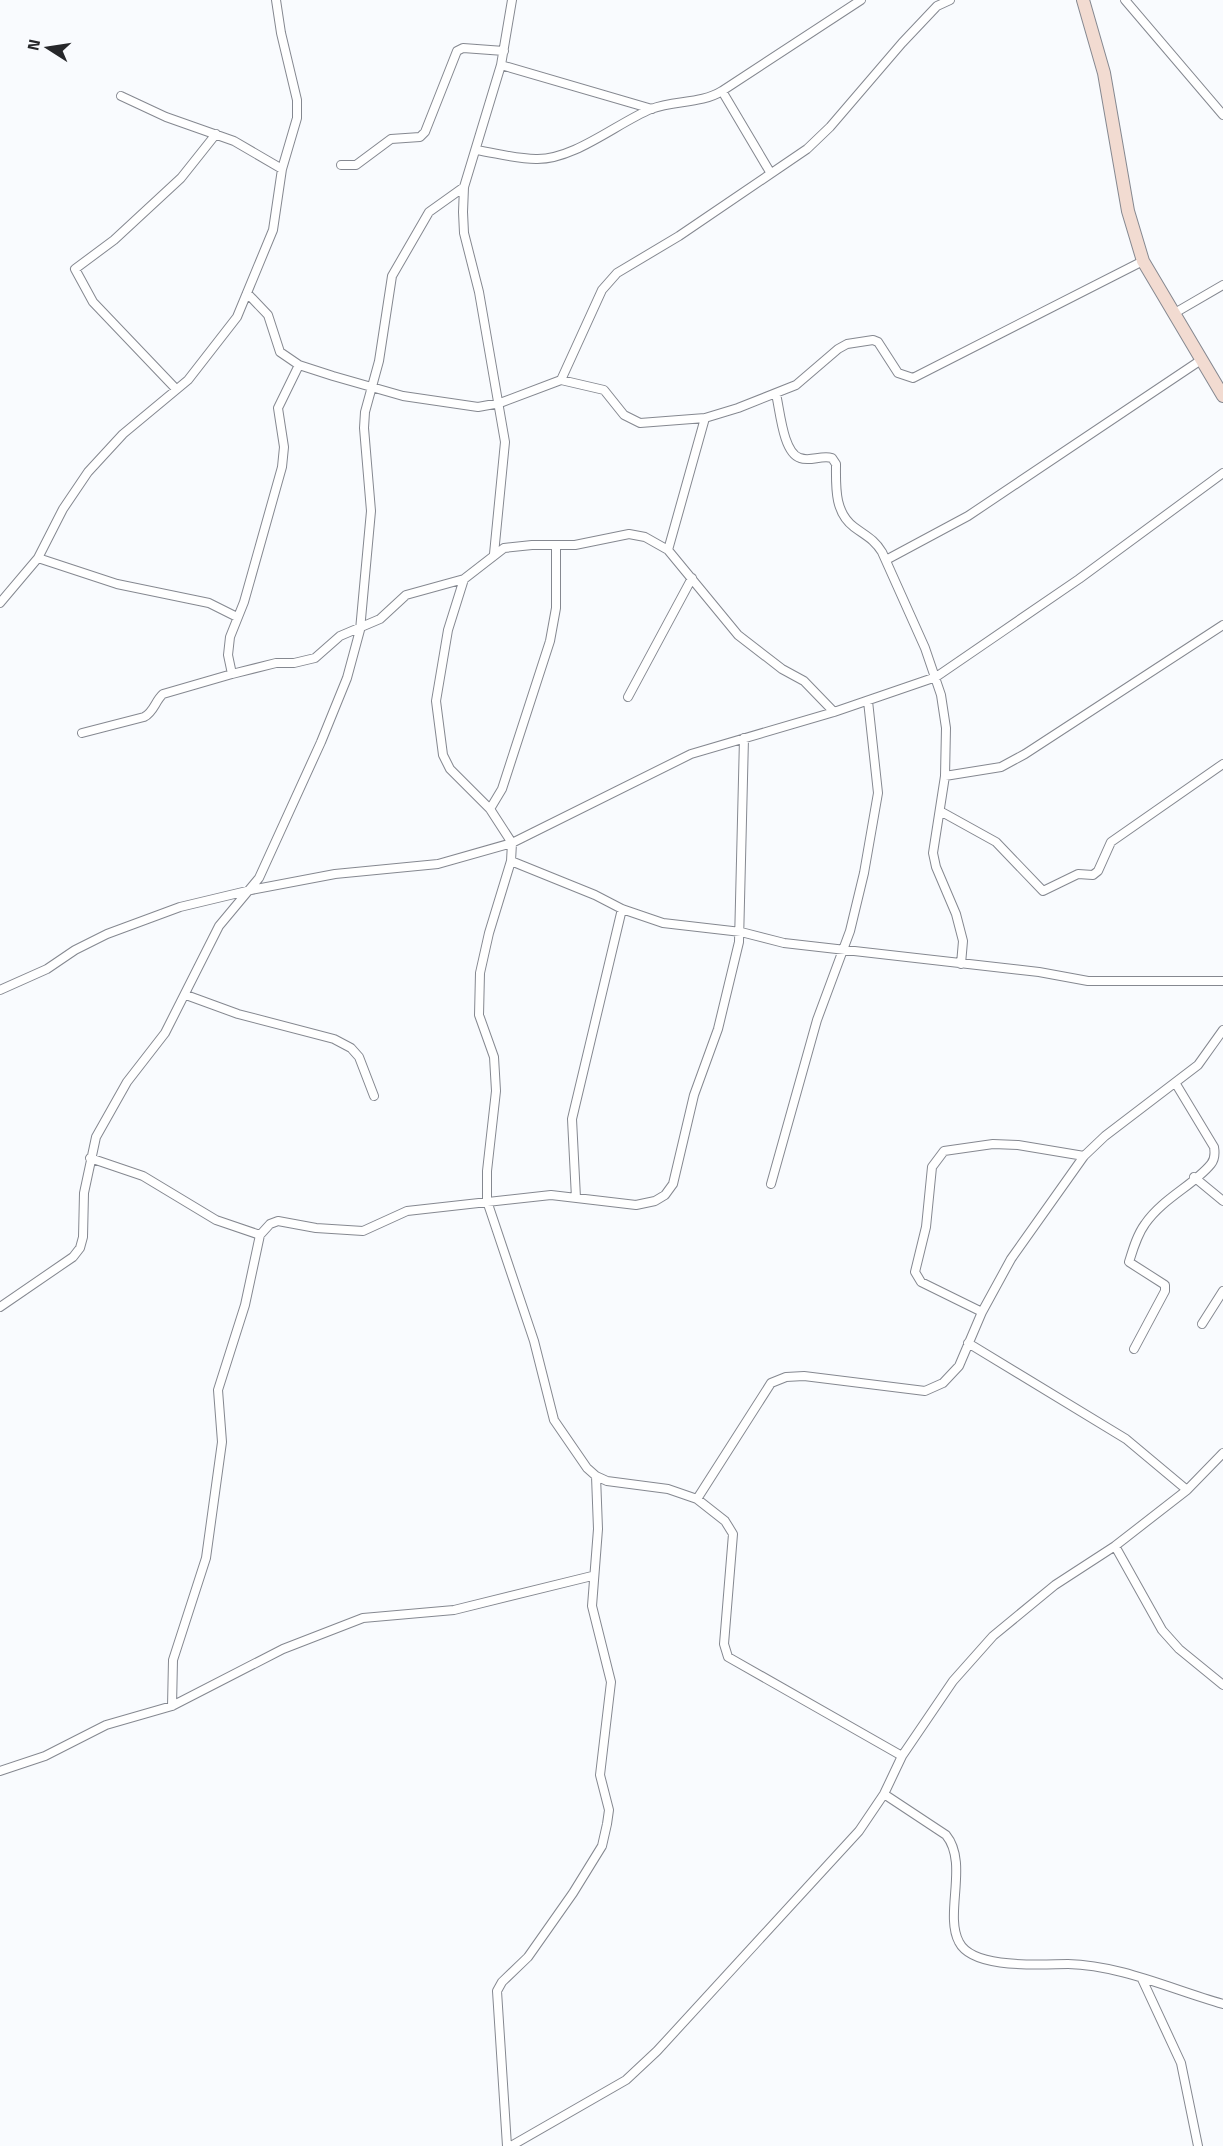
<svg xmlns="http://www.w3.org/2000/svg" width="1223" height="2146" viewBox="0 0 1223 2146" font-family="'Titillium Web',sans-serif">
<rect width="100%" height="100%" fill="#f9fbfe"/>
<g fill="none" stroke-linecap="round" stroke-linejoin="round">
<g stroke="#858890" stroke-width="10">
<path id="street" d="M1125,0L1223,115
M501,65L652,109
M722,91L861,0
M121,96L166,117L234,141L282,169
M476,150C496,153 516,159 536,159C574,160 617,123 651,109C674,100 701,104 722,91L770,172
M341,165H356L391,139L420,137L425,132L457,51L463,48L504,51
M247,293L268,315L280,352L299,365L333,376L403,396L478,407L500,403L561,380L604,390L624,415L640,423L705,418L738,408L796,385L838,349L847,344L873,340L878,342L898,373L913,378L1143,261
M1173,314L1223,285
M299,365L278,408L284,447L282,467L244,602L230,637L228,655L232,674L276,663H294L315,658L340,636L380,619L406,595L464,579L504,548L532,545H575L629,534L645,537L668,550L738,635L782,669L804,681L834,712
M561,380L602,290L617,273L679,236L807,149L830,127L902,43L937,6L950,0
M176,389L93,302L75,269L114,240L181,178L216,134
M776,394C780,410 783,453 800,458C810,462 821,455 832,458L836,464C836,486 834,512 854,527C866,536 874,539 882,552L925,648L941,695L946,728L945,776L933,853L936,867L956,914L963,941L961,964
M668,550L705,418
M494,554L505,442L479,292L464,233L463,212L464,187L501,65L512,0
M38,558L117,584L209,603L237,617
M886,560L968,516L1201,360
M0,603L38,558L63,509L88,472L123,434L188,380L237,317L273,230L282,169L297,118V100L281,33L276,0
M628,697L692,578
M82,733L144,717C154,712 155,701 163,694L232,674
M945,776L1001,767L1025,754L1223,625
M490,809L502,789L550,641L556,608V546
M940,811L996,842L1043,891L1078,874L1093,875L1098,871L1111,842L1223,764
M511,861L595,895L622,909L663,923L741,932L784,943L1039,972L1088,981H1223
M0,990L47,969L75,950L107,934L180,907L251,890L335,874L438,864L512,843L490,809L450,769L443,755L436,701L448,630L464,579
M186,995L238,1014L334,1039L351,1048L359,1057L374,1096
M90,1158L143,1176L216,1220L260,1235
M1194,1177L1223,1201
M771,1184L817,1020L850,931L864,873L878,793L868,701
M576,1198L572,1119L622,909
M0,1307L73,1257L80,1248L83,1237L84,1193L96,1137L127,1082L165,1033L219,926L259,878L321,742L347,678L360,630L371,511L364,428L365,412L379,361L392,276L429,212L464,187
M982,1312L921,1282L915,1272L926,1227L932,1167L944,1151L993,1144L1018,1145L1084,1156
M1202,1324L1223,1291
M968,1343L1126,1439L1187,1490
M1134,1349L1165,1291V1285L1129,1262C1133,1249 1137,1235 1145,1224C1163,1198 1194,1185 1211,1164C1215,1159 1215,1153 1214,1147L1176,1084
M697,1499L771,1383L786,1377L804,1376L925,1391L943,1383L959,1366L982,1312L1011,1259L1084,1156L1105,1136L1198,1065L1223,1030
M1115,1546L1162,1630L1179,1649L1223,1685
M172,1706L173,1660L206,1558L222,1442L218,1390L245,1305L260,1235L270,1224L278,1221L316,1228L363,1231L407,1211L551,1195L636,1205L655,1201L665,1195L673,1184L694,1095L718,1029L739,942L744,738
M902,1756L728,1657L724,1644L733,1534L725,1521L697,1499L668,1489L607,1481L596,1476L587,1468L554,1420L534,1341L487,1201V1171L496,1091L494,1057L479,1015L480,973L489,933L511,861L512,843L691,754L834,712L936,677L1079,579L1223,473
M0,1771L45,1756L106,1725L172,1706L283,1649L363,1618L454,1610L592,1576
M884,1794L946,1835C969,1863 944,1914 959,1942C973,1970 1042,1964 1068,1964C1120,1965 1173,1990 1223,2004
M1142,1979L1181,2063L1198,2146
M507,2146L497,1991L502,1982L528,1957L573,1893L602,1846L607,1824L609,1810L600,1775L611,1682L592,1606L598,1529L596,1476
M511,2146L626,2080L657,2051L859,1831L884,1794L902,1756L953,1681L993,1636L1055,1585L1115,1546L1187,1490L1223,1453"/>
</g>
<g stroke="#858890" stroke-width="14">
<path id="secondary" d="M1083,0L1104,73L1128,211L1143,261L1223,396"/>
</g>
<use href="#street" stroke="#fff" stroke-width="8"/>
<use href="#secondary" stroke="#f2dbd1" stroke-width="12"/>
</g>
<g transform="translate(48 48) rotate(282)" stroke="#f9fbfe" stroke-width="4.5" paint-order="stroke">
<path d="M0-4.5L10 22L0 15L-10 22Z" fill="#26272a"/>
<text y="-9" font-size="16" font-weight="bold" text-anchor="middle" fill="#26272a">N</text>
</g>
</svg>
